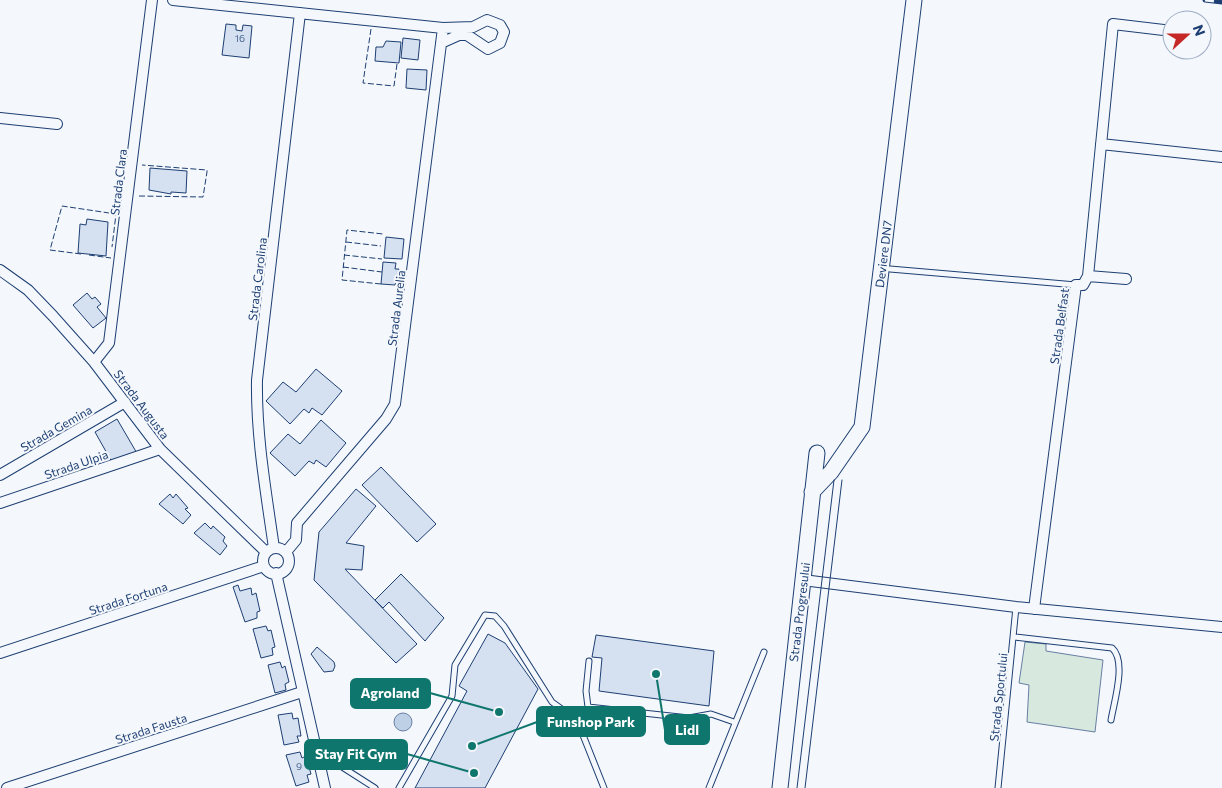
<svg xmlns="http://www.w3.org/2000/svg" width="1222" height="788" viewBox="0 0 1222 788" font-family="Commissioner,sans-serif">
<rect width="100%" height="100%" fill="#f4f7fb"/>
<path fill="#d7e8df" stroke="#687fa3" d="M1025,642L1046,644V651L1103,660L1095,732L1027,722L1029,685L1019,683Z"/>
<path fill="#bed0e5" stroke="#687fa3" d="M394 722a9 9 0 1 1 18 0a9 9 0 1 1-18 0Z"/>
<path fill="#d5e0f0" stroke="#1d3f73" d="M226,24L236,25V30L242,31L243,25L252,26L249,58L222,55Z
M403,38L420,40L418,60L401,58Z
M386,41L401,42L399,63L375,61L376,47H383Z
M407,69L427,70L426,90L406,88Z
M150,168L187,171L186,193L171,192V194L149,190Z
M87,219L108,222L106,256L78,253L80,224L86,225Z
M386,237L404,239L402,259L384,258Z
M383,262L396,263L395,269H399L395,285L381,284Z
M87,293L92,299L95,297L101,304L97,307L106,318L93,328L73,305Z
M316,369L342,391L322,415L312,408L309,413L304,409L290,424L266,401L283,382L296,392Z
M117,419L138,455L113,464L95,432Z
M321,420L346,443L326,467L316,460L314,464L309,461L295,476L270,453L288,434L300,444Z
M381,467L436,524L417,542L362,485Z
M356,489L376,506L346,543L364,546L362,570L345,569L417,644L396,663L314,580L319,532Z
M170,494L173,498L176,494L188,508L185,509L191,515L183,524L159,504Z
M205,523L211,529L213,526L225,537L223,541L227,546L220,555L194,533Z
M401,574L444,618L425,641L389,602L383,608L375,600Z
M238,585L240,591L251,588L252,595L256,593L260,611L257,612V618L245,622L233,587Z
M266,626L268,631L271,630L275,647L272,648L273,655L261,658L253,629Z
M488,634L505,643L538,689L485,788H415L467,691L459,686Z
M596,635L714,651L709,706L599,691L602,658L592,657Z
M317,647L334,662L335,666L333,671L324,672L311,654Z
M280,662L282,668L285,666L289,682L285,684L286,690L275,693L268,665Z
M292,713L293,719L298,718L301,736H297L299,742L284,745L278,715Z
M300,752L302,758L306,756L311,774L307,775L309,782L296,786L286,755Z"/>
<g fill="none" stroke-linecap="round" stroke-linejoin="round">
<g stroke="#1d3f73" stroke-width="7">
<path id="lane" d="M890,269L1076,285
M1015,637L1112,648C1127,661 1114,702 1111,720
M588,707L586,691L589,661
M577,720L588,707L689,718L711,714L734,722
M318,758L339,765L375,788
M399,788L452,696L455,665L485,615L495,616L504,626L552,702L577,720L604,788
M709,788L764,652
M998,788L1016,607"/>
</g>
<g stroke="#1d3f73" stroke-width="12">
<path id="street" d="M173,0L443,28L473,27L487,20L500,25L504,32L500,43L488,49L467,35H459L441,43
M0,118L57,124
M1101,144L1222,157
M0,270L28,290L53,316L94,362L160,449L266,552
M1088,276L1126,279
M94,362L109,343L152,0
M0,475L125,402
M0,503L160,449
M274,548C266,492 256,436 257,380L300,13
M263 561a13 13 0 1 1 26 0a13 13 0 1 1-26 0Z
M286,552L296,540L297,523L386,419L395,404L443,28
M276,573L325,788
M803,580L1016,607L1222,627
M1034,609L1076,285H1083L1088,276L1113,24L1172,31
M0,653L264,566
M7,788L302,692"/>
</g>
<g stroke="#1d3f73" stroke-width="17">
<path id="primary" d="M812,492L831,472L862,427L914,0
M780,788L817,453"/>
</g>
<use href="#lane" stroke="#f4f7fb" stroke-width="5"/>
<use href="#street" stroke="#f4f7fb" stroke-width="10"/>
<use href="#primary" stroke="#f4f7fb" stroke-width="15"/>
<path stroke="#1d3f73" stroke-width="1" d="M797,788L834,480
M805,788L842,480"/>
<g stroke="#1d3f73" stroke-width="5">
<path id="rail" d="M1205,0L1222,2"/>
</g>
<use href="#rail" stroke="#f4f7fb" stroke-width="3" stroke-dasharray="9" stroke-linecap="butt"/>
<path stroke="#1d3f73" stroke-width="1" stroke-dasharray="6 2.5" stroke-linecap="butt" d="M371,29L363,83L394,86L397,64
M139,196L203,197L207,172V170L142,165
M346,242L381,246
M81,254L50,250L62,206L116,214L112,247
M89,255L111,258
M344,255L382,259
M343,267L382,272
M381,284L342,280L347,230L383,234"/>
</g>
<g text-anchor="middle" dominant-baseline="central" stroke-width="4" stroke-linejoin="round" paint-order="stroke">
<g font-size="10" fill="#4b6792">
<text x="240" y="38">16</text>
<text x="299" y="766">9</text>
</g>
<g font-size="12" fill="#1d3f73" stroke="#f4f7fb">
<text transform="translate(118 182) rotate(-83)">Strada Clara</text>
<text transform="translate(883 254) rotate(-83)">Deviere DN7</text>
<text transform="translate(257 279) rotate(-83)">Strada Carolina</text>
<text transform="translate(396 308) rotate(-83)">Strada Aurelia</text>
<text transform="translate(1059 326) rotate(-82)">Strada Belfast</text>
<text transform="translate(142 404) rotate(53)">Strada Augusta</text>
<text transform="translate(56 428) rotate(-30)">Strada Gemina</text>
<text transform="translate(76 464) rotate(-19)">Strada Ulpia</text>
<text transform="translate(128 598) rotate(-18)">Strada Fortuna</text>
<text transform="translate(799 612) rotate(-83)">Strada Progresului</text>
<text transform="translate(998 697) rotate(-84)">Strada Sportului</text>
<text transform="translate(151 728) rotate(-18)">Strada Fausta</text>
</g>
</g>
<path fill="none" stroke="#0f766e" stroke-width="2" d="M499 712L430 693M472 746L537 722M656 674L665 730M474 773L407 754"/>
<g fill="#0f766e" stroke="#f4f7fb" stroke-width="2">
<circle cx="499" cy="712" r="5"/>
<circle cx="472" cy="746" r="5"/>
<circle cx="656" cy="674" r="5"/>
<circle cx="474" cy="773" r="5"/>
</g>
<g fill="#0f766e" stroke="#0f766e" stroke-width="2">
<rect x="351" y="679" width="79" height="29" rx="5"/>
<rect x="537" y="707" width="108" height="29" rx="5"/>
<rect x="665" y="715" width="44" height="29" rx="5"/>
<rect x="305" y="740" width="102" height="29" rx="5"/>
</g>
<g font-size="14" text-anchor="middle" font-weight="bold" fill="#fff">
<text x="390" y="698">Agroland</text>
<text x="591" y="727">Funshop Park</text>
<text x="687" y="735">Lidl</text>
<text x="356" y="759">Stay Fit Gym</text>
</g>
<g transform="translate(1187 35) rotate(69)"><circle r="24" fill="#f4f7fb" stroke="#9eadc5"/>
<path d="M0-4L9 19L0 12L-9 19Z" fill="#c62828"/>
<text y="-8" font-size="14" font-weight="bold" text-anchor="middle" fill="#1d3f73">N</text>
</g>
</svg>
